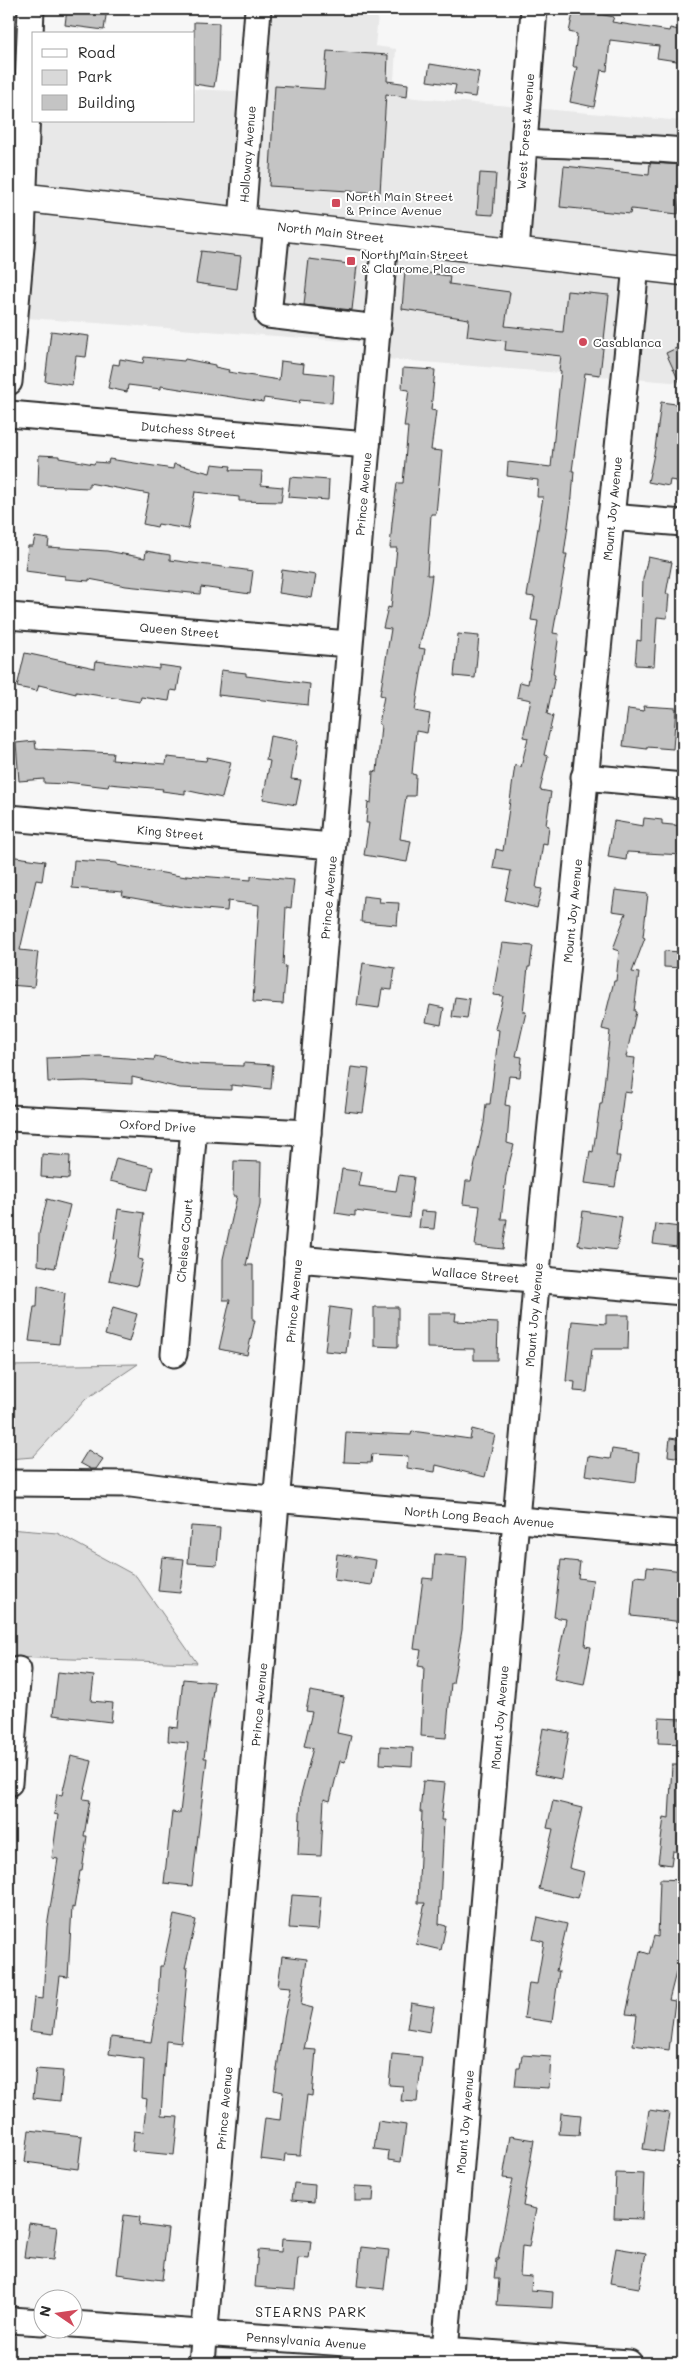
<svg xmlns="http://www.w3.org/2000/svg" width="692" height="2372" viewBox="0 0 692 2372" font-family="Mali,sans-serif">
<rect width="100%" height="100%" fill="#f7f7f7"/>
<filter id="ink" filterUnits="userSpaceOnUse"><feTurbulence type="fractalNoise" baseFrequency=".02" numOctaves="2"/><feDisplacementMap in="SourceGraphic" scale="10" xChannelSelector="R" yChannelSelector="G"/><feConvolveMatrix kernelMatrix="1 2 1 2 8 2 1 2 1" color-interpolation-filters="sRGB"/></filter>
<g filter="url(#ink)">
<path fill="#e8e8e8" d="M255,9H317L378,15L375,46L396,49L393,96L683,121V383L374,358L373,343L14,317L9,309V69L26,70L34,121H194V89L252,92Z"/>
<path fill="#d9d9d9" stroke="#828282" d="M138,1364L86,1399L33,1457L9,1459V1366Z
M9,1529L57,1533L136,1576L197,1663L9,1657Z"/>
<path fill="#c4c4c4" stroke="#2b2b2b" d="M67,9H107L104,30L65,25Z
M574,9L614,17L612,22L669,31L670,28L683,31V62L657,58L659,46L610,40L607,71L601,70L594,107L570,102L577,67H573L577,34L569,32Z
M194,22L219,23L218,62L214,87L194,84Z
M327,51L388,55L387,81L408,84L407,97L386,94L380,193L269,186L275,86L324,89Z
M430,64L479,72L475,97L454,94L456,85L427,81Z
M650,163L683,165L678,214L631,209L630,214L560,207L564,166L649,175Z
M480,173L496,174L493,215L477,214Z
M201,251L241,256L237,289L196,283Z
M309,259L357,265L352,310L304,305Z
M405,270L450,276L449,284L510,292L505,326L563,332L567,291L609,295L600,375L585,373L572,471H574L572,497L564,554H567L553,633L559,634L553,674L555,675L547,714L553,716L544,755L548,756L540,790L551,792L546,825L549,826L547,844L543,843L536,888L542,889L537,908L505,900L511,871L493,868L496,849L503,851L515,765L521,767L528,738L523,737L531,700L517,697L520,682L528,684L538,621L531,620L535,597L527,596L543,497H537L538,480L507,476L508,462L551,467L561,371L559,370L561,356L505,350L506,341L467,336L469,319L402,309Z
M51,331L89,336L86,357L76,356L72,385L45,381Z
M683,345V390L666,353Z
M144,357L184,361L185,359L215,365V367L229,370L228,372L279,380L281,361L304,364L303,372L334,375L332,403L300,400L299,403L264,398L263,402L161,386V389L128,385L127,392L108,388L113,364L119,365L120,359L143,363Z
M403,368L435,370L431,410L436,411L431,450L442,451L436,514H431L427,575H432L427,615L419,648L425,649L415,711L430,714L427,733L416,731L412,774L416,775L415,796H406L400,839L411,841L407,862L364,855L369,823H366L368,802L371,803L373,771L377,772L381,725L379,724L384,696L380,695L391,629L383,628L388,607L391,608L397,548H390L392,523L397,483H403L408,427H404L409,390L402,389Z
M661,402L683,405V482L670,480L669,486L648,482L655,449Z
M39,455L59,456V458L94,464L95,462L108,463L109,459L173,469L174,464L210,473L212,464L231,466L230,470L262,471L261,485L283,487L281,502L239,501V497L195,492L188,529L158,524L157,527L143,524L149,494L89,483V488L38,486Z
M290,477L329,480L328,500L288,497Z
M35,537L49,539L48,547L107,551L145,558L146,551L170,555V560L253,571L250,594L201,587L200,594L126,586L89,579V581L65,579V576L25,571L28,546H33Z
M648,557L672,562L666,594H669L667,618L657,617L654,666L635,665L637,640L641,641L643,579Z
M282,570L316,575L312,598L279,593Z
M458,634L479,636L475,678L454,676Z
M25,653L95,668L96,661L159,669V665L181,668L177,691L171,690L169,701L141,697L140,702L76,692V694L39,685L37,691L17,687Z
M221,670L246,673V676L310,684L308,705L218,695Z
M643,706L676,708L673,749L647,747V749L623,746L628,709L644,711Z
M270,736L298,741L291,779L301,780L296,805L263,799L270,761L266,760Z
M35,741L36,749L113,753L112,760L166,764L167,757L206,761L207,757L231,762L222,798L185,790V794L162,791L163,789L109,784L108,787L66,782V784L44,783V779L19,781L16,743Z
M644,818L662,820V824L683,826V855L627,852L626,860L608,857L614,821L643,826Z
M9,856L45,861L42,881L36,880L20,950L38,952L34,987L9,985Z
M74,860L117,863V865L186,877V875L251,880V876L294,880L291,908L286,907L283,965L286,966L283,1004L253,1002L259,905L228,901L227,911L183,907L122,896L123,892L72,888Z
M615,890L648,894L643,937L645,938L632,972L639,973L634,1011L636,1012L626,1057L635,1058L631,1093L624,1092L616,1156H620L615,1187L585,1183L590,1151L593,1152L600,1104H602L610,1031L602,1029L614,981H616L619,951L613,949L626,913L612,911Z
M363,896L380,898L379,902L399,903L397,925L361,922Z
M502,943L533,946L530,967H528L523,1012H526L516,1056L522,1057L520,1077L509,1076L505,1105L510,1106L507,1143L514,1145L506,1176L501,1219H507L503,1249L475,1246L480,1206L463,1204L466,1181H471L484,1123L486,1104H490L499,1030L495,1029L503,996L493,995Z
M664,951L683,952V968L664,967Z
M363,963L395,968L392,990L382,989L379,1008L357,1005Z
M455,997L470,999L467,1019L452,1017Z
M430,1005L444,1008L441,1025L426,1022Z
M100,1056L154,1060L155,1056L192,1064L243,1066V1063L273,1065L271,1089L231,1085V1090L180,1088L132,1077V1084L85,1081L48,1082L47,1058Z
M351,1067L369,1069L363,1113L345,1111Z
M42,1154L70,1156L69,1179L41,1177Z
M116,1158L153,1167L148,1190L110,1181Z
M234,1161L261,1162L260,1205L246,1265H253V1320H255L247,1355L219,1349L230,1300H223V1259L237,1196H233Z
M342,1169L362,1172L359,1186L396,1191L399,1175L414,1177L409,1218L355,1211V1216L335,1213Z
M47,1199L70,1205L55,1268L38,1265L39,1234Z
M118,1209L144,1213L138,1259L143,1260L137,1286L109,1280L118,1239L114,1238Z
M421,1211L436,1212L434,1229L419,1228Z
M583,1211L622,1217L617,1250L578,1245Z
M656,1224L680,1227L677,1247L653,1244Z
M38,1285L65,1293L59,1344L29,1341L34,1307H37Z
M113,1307L137,1314L129,1342L105,1335Z
M330,1307L351,1310L346,1353L325,1351Z
M374,1307H398V1347L374,1346Z
M427,1313H456L455,1321L498,1323L497,1360H474V1349L427,1348Z
M606,1315H629L628,1349H592L587,1392L574,1391L575,1382L566,1381L572,1321L606,1324Z
M472,1429L495,1435L485,1477L436,1465L435,1472L407,1468L408,1456L372,1454L371,1463L344,1462L346,1432L411,1435L412,1431L470,1439Z
M670,1438L683,1440V1458L668,1456Z
M612,1449L639,1453L636,1482L585,1475L588,1456L610,1459Z
M88,1450L103,1459L96,1469H91L80,1463Z
M191,1526L220,1528L217,1565L188,1563Z
M337,1554L376,1560L372,1585L334,1580Z
M435,1554L467,1557L462,1630L453,1683H451L446,1738L421,1736L424,1667L418,1666L421,1650L414,1649L423,1578L433,1579Z
M162,1557L184,1559L180,1593L158,1591Z
M561,1560L580,1562L578,1578L593,1580L585,1646L591,1647L584,1685L554,1679L566,1619L554,1617Z
M647,1567L683,1571V1622L631,1616L635,1576L646,1577Z
M58,1672L94,1676L91,1701L113,1703L111,1722L53,1715Z
M183,1679L214,1682L204,1758H207L192,1886L164,1883L172,1812L180,1813L188,1743L168,1741L169,1727L178,1728Z
M310,1691L344,1697L337,1733L351,1736L345,1762L340,1761L330,1801L324,1799L321,1856L298,1855L301,1794L313,1748L304,1746L312,1712L306,1711Z
M659,1718L683,1719V1744L658,1743Z
M543,1728L569,1733L561,1779L535,1774Z
M381,1746L413,1748L412,1766L380,1764Z
M71,1756L92,1761L83,1799L90,1800L84,1836H87L82,1871H80L74,1908L72,1907L68,1977L60,1976L53,2034L30,2031L34,1998L43,1999L47,1927L58,1859L52,1858L58,1815L54,1814L57,1794L62,1795Z
M672,1765H683V1852L673,1851L671,1865L658,1863L664,1817L669,1818Z
M423,1781L445,1783L441,1820H444L439,1924L446,1926L441,1950L416,1944L425,1903H418L422,1812H420Z
M553,1801L582,1808L569,1868L584,1872L578,1898L539,1889L553,1829L547,1828Z
M660,1879L682,1880L679,1942L683,1943V1945L669,2000L675,2001L669,2050L633,2045L637,2015L626,2014L640,1951L649,1954L654,1936L658,1937Z
M292,1895L321,1897L318,1930L289,1928Z
M174,1915L196,1920L185,1968H188L181,2043L166,2041L161,2116L178,2117L174,2155L132,2151L134,2131L143,2132L147,2099L142,2098L144,2059L109,2054L111,2037L151,2042L158,2001L160,1966H163Z
M538,1917L567,1924L556,1971H559L552,2022L524,2018L529,1983L537,1984L544,1942L533,1939Z
M282,1956L307,1959L301,2005L313,2008L304,2049L316,2050L312,2096L307,2095L300,2155L285,2154L284,2162L260,2159L265,2118L280,2120L283,2092L274,2090L284,2019L291,1987L278,1986Z
M411,2003L434,2007L430,2032L407,2028Z
M392,2054L422,2057L417,2102L401,2101L403,2086L389,2085Z
M522,2055L551,2057L549,2088L515,2086L517,2068H520Z
M36,2069L63,2071L60,2101L33,2098Z
M649,2110L669,2113L663,2152L643,2149Z
M561,2113L581,2115L579,2135L559,2134Z
M378,2121L406,2125L401,2162L388,2160L389,2151L374,2149Z
M29,2130L82,2136L78,2169L25,2162Z
M510,2136L534,2140L523,2206L536,2209L529,2247L522,2246L520,2276L532,2277L531,2290L553,2292L552,2308L497,2305L499,2279H494L496,2259H498L513,2179L503,2178Z
M616,2173L644,2174L642,2219L614,2218Z
M294,2183L315,2185L314,2202L292,2200Z
M355,2186L374,2187L373,2201H355Z
M124,2215L140,2217L139,2225L168,2229L162,2280L117,2274Z
M29,2223L57,2227L53,2260L24,2257Z
M282,2239L311,2241L309,2259L298,2258L295,2290L255,2287L258,2250L281,2252Z
M361,2247L389,2250L384,2289L357,2286Z
M616,2248L646,2253L639,2288L610,2283Z"/>
<g fill="none" stroke-linecap="round" stroke-linejoin="round">
<g stroke="#2b2b2b" stroke-width="29">
<g id="minor">
<path d="M524,143C577,146 630,146 683,151"/>
<path id="s1" d="M242,222L258,9"/>
<path d="M277,226L268,315L378,328"/>
<path id="s2" d="M516,252L534,9"/>
<path d="M9,382L22,236L31,9"/>
<path id="s3" d="M9,414L367,445"/>
<path d="M610,517L683,523"/>
<path id="s4" d="M9,616L349,644"/>
<path d="M584,777L683,786"/>
<path id="s5" d="M9,818L332,846"/>
<path id="s6" d="M9,1118L308,1133"/>
<path id="s7" d="M297,1259L683,1292"/>
<path id="s8" d="M174,1354L194,1128"/>
<path id="s9" d="M9,1483L131,1484L191,1492L683,1534"/>
<path d="M9,1783L18,1670"/>
<path d="M9,2320L42,2322"/>
<path id="s10" d="M72,2324L629,2363"/>
<path id="s11" d="M202,2363L385,238"/>
<path id="s12" d="M444,2363L542,1215L636,266"/>
</g>
</g>
<g stroke="#2b2b2b" stroke-width="31">
<g id="major">
<path id="s13" d="M9,196L683,271"/>
</g>
</g>
<use href="#minor" stroke="#fff" stroke-width="25"/>
<use href="#major" stroke="#fff" stroke-width="28"/>
</g>
</g>
<g fill="#d1495b" stroke="#fff" stroke-width="2">
<rect x="331" y="198" width="10" height="10" rx="2.5"/>
<rect x="346" y="256" width="10" height="10" rx="2.5"/>
<circle cx="583" cy="342" r="5"/>
</g>
<g text-anchor="middle" dominant-baseline="central" stroke-width="4" stroke-linejoin="round" paint-order="stroke">
<g font-size="12" fill="#2b2b2b" stroke="#fff">
<text stroke="none"><textPath href="#s2" startOffset="121">West Forest Avenue</textPath></text>
<text stroke="none"><textPath href="#s1" startOffset="68">Holloway Avenue</textPath></text>
<text stroke="none"><textPath href="#s13" startOffset="324">North Main Street</textPath></text>
<text stroke="none"><textPath href="#s3" startOffset="180">Dutchess Street</textPath></text>
<text stroke="none"><textPath href="#s11" startOffset="1876">Prince Avenue</textPath></text>
<text stroke="none"><textPath href="#s12" startOffset="1862">Mount Joy Avenue</textPath></text>
<text stroke="none"><textPath href="#s4" startOffset="171">Queen Street</textPath></text>
<text stroke="none"><textPath href="#s5" startOffset="162">King Street</textPath></text>
<text stroke="none"><textPath href="#s11" startOffset="1471">Prince Avenue</textPath></text>
<text stroke="none"><textPath href="#s12" startOffset="1458">Mount Joy Avenue</textPath></text>
<text stroke="none"><textPath href="#s6" startOffset="149">Oxford Drive</textPath></text>
<text stroke="none"><textPath href="#s8" startOffset="114">Chelsea Court</textPath></text>
<text stroke="none"><textPath href="#s7" startOffset="179">Wallace Street</textPath></text>
<text stroke="none"><textPath href="#s11" startOffset="1066">Prince Avenue</textPath></text>
<text stroke="none"><textPath href="#s12" startOffset="1052">Mount Joy Avenue</textPath></text>
<text stroke="none"><textPath href="#s9" startOffset="472">North Long Beach Avenue</textPath></text>
<text stroke="none"><textPath href="#s11" startOffset="661">Prince Avenue</textPath></text>
<text stroke="none"><textPath href="#s12" startOffset="648">Mount Joy Avenue</textPath></text>
<text stroke="none"><textPath href="#s11" startOffset="256">Prince Avenue</textPath></text>
<text stroke="none"><textPath href="#s12" startOffset="242">Mount Joy Avenue</textPath></text>
<text stroke="none"><textPath href="#s10" startOffset="235">Pennsylvania Avenue</textPath></text>
</g>
<g font-size="12" fill="#2b2b2b" stroke="#fff" text-anchor="start">
<text x="346" y="196">North Main Street<tspan x="346" dy="14">&amp; Prince Avenue</tspan></text>
<text x="361" y="254">North Main Street<tspan x="361" dy="14">&amp; Claurome Place</tspan></text>
<text x="593" y="342">Casablanca</text>
</g>
<g font-size="14" letter-spacing="1" fill="#2b2b2b" stroke="#fff">
<text x="311" y="2311">STEARNS PARK</text>
</g>
</g>
<rect width="692" height="2372" fill="none" stroke="#fff" stroke-width="30"/>
<rect x="15" y="15" width="662" height="2342" fill="none" stroke="#2b2b2b" stroke-width="2" filter="url(#ink)"/>
<rect x="32" y="32" width="162" height="90" fill="#ffffff" stroke="#aaaaaa"/>
<rect x="42" y="49" width="25" height="8" fill="#ffffff" stroke="#aaaaaa"/>
<text x="78" y="58" font-size="15" fill="#2b2b2b">Road</text>
<rect x="42" y="70" width="25" height="15" fill="#d9d9d9" stroke="#aaaaaa"/>
<text x="78" y="82" font-size="15" fill="#2b2b2b">Park</text>
<rect x="42" y="95" width="25" height="15" fill="#c4c4c4" stroke="#aaaaaa"/>
<text x="78" y="108" font-size="15" fill="#2b2b2b">Building</text>
<g transform="translate(58 2314) rotate(283)"><circle r="24" fill="#ffffff" stroke="#aaaaaa"/>
<path d="M0-4L9 19L0 12L-9 19Z" fill="#d1495b"/>
<text y="-8" font-size="14" font-weight="bold" text-anchor="middle" fill="#2b2b2b">N</text>
</g>
</svg>
